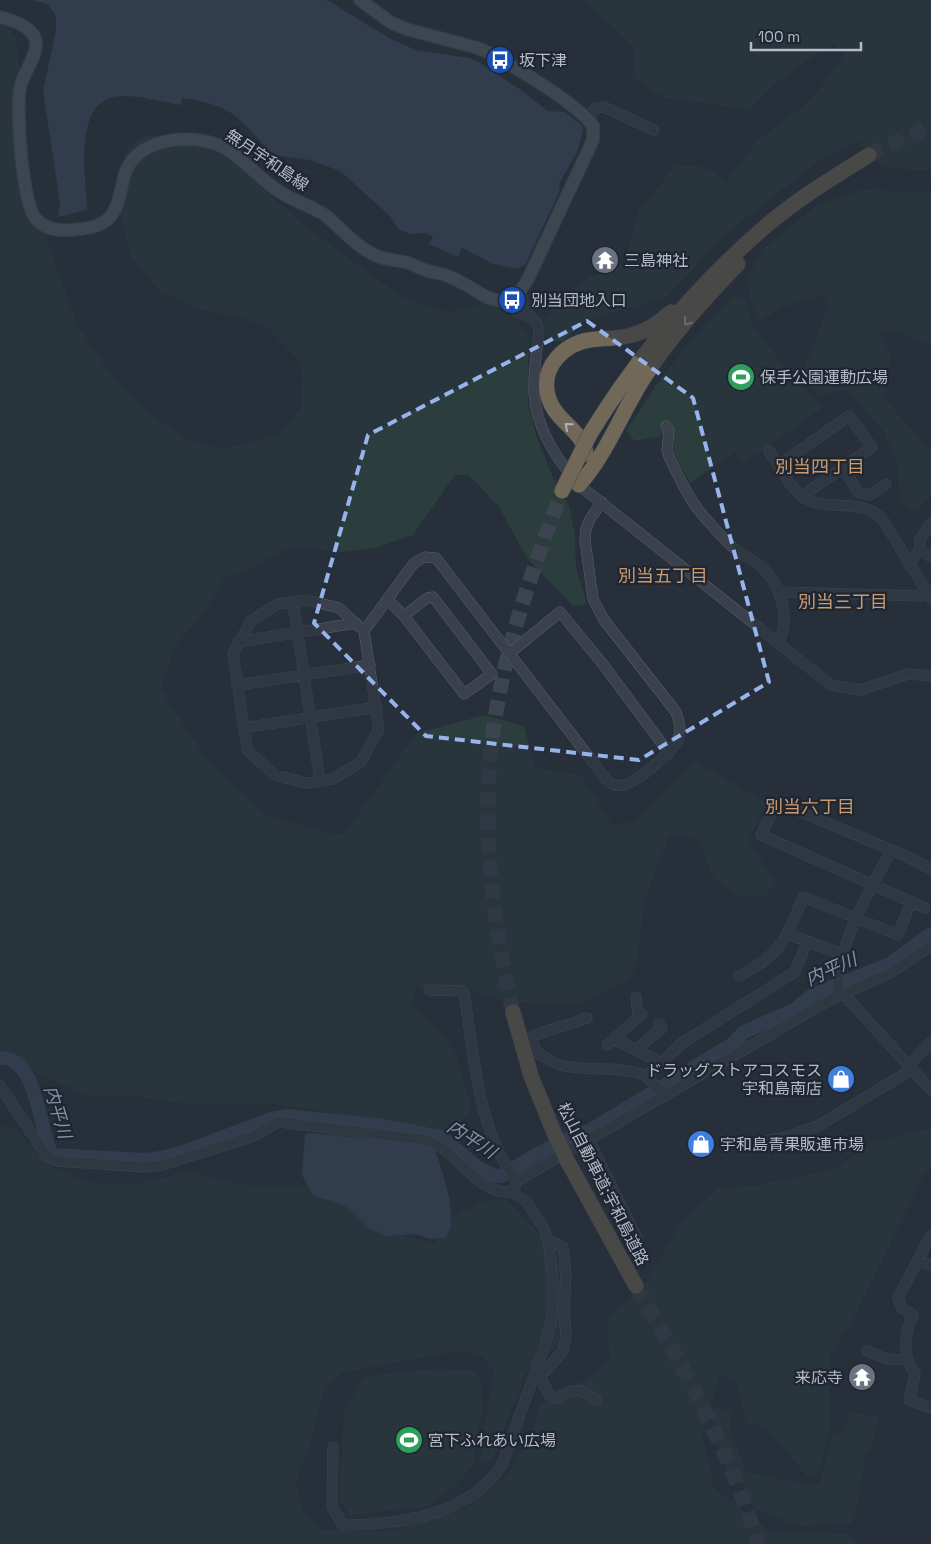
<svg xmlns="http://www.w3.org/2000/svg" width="931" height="1544" viewBox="0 0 931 1544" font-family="'Space Grotesk','Noto Sans JP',sans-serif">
<rect width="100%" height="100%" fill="#272f3b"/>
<path fill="#2c3d3e" d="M585,0H931V171L890,168L880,165L858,141L821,159L721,238L668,296L585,321L563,341H547L544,323L557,303L589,277L624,266L639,211L676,165L705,167L727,181L758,140L806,104L821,87L844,55L834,44C802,62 774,83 749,110L663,97L633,77V46Z
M0,15L16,38L27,165L35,205L77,325L107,369L148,413L185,438L219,449L248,444L282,433L301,407L303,379L298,359L266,326L239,317L198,309L159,291L130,255L117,203L126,150L144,136L181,137L228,159L306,227L402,297L451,313L485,302L516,319L529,336L528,404L537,438L554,480L569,506L575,535L576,568L587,604L573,606L527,558L499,507L469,475H455L413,535L378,547L342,552L293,546L239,574L225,577L205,611L175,646L160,689L205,757L265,815L330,833L344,834L417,733L485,715L524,726L535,768L581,775L612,825L633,822L694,761L767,803L748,839L775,883L765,896L738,897L714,878L698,840L670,834L644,902L637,966L627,981L584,1003L543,1004L502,1000L464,988L432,990L416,986L411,1005L434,1025L455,1052L472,1109L453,1131L268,1103L195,1105L134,1096H88L14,1063L0,1054Z
M862,190L931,192V345L898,332H877L891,356L883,397L931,451V495L917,512L900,501L898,465L884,432L847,390L818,395L802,374L828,307L823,296L781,307L761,321L751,304L747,278L765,248L819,204Z
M736,294L745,300L752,324L790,375L823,407L744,464L736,452L690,483L674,453L673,430L657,437L635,441L626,431L655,387L692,339Z
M0,1126L16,1129L45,1163L84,1182L133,1185L190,1172L243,1185H314L404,1236L435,1244L453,1218L482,1201L507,1200L556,1252L568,1306L562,1343L526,1373L494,1455L488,1462L479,1461L494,1372L482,1356L458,1351L344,1372L325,1387L307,1453L296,1481L302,1510L322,1530L391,1531L466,1508L506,1477L528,1440L541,1405L590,1377L609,1361L608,1316L644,1286L681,1222L719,1188L754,1186L836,1169L869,1143L931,1128V1168L925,1172L854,1317L830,1356V1422L827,1446L818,1474L807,1476L765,1426L746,1423L736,1381L719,1375L702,1437L714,1488L769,1531L848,1534L857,1544H0Z
M432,1369L471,1370L481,1379L482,1412L472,1467L455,1486L426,1506L350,1515L339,1500L344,1412L362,1379L368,1376Z
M713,1408L731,1410L730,1428L746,1472L803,1484H819L833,1434H841L851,1412L879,1418L872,1448L866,1452L855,1518L850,1523L800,1526L754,1509L741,1480L729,1475L712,1436Z"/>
<path fill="#3f4c62" d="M32,0H327L391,39L416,50L469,58L477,61L521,90L548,111L565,112L582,125L583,130L578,150L560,182L559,193L526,263L519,269L493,264L462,248L458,257L429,244L433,237L426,233L411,234L399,230L390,216L340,171L310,160L272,155C240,118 233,105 182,98L181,105C162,102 142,96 123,96C71,95 86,178 87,210L58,217L60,203L43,91L56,31V16L48,4Z
M309,1133L425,1144L435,1150C442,1171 461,1220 445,1238L431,1239L415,1234L386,1236L370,1229L353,1212L340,1203L313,1196L302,1175L305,1135Z"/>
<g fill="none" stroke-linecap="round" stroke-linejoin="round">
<path stroke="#3f4c62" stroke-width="14" d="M0,1058C38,1056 39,1131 52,1155L145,1160L161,1158L181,1153L271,1119L288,1116L376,1125L441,1137L477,1167L494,1176H501L534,1156L571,1137L589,1131L731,1045L744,1032L794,1010L814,994L890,964L931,934"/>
<path stroke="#3c4450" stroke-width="15" stroke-dasharray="15 8" stroke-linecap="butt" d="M869,155L931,126
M513,1012C492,916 479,817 495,719C507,640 534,566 562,491
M636,1286C685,1369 730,1452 758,1544"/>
<g stroke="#585f6a" stroke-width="11">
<path id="minor" d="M589,120L595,108L604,107L654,130
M505,301L517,312L530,317L520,293
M530,317L537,323L539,331C537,351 533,373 534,393C536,427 557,460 579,485L831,685L860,690L908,674L931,676
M666,426L669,430L667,450L669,457C680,479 690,502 706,519C716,530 725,541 736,550C742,555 751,559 758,564C780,581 792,618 778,643
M769,451C778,463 791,489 803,497C827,513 861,496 883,520L931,599
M779,465L849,416L872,447L805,494L804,498
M843,468L859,493L870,495L886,484
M920,549L931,557
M909,565L920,549V539L931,523
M779,592L921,596L926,590
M308,600L339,608L364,631L379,729L361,762L333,779L306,783L275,775L247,750L233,654L251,621L278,604Z
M388,600L404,616L464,694L492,674L433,597L427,598L404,616
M293,602L320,781
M364,631L414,563L425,557L436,558L606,779C611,784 616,787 623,785C636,783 674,751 678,739C682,730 679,721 676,712L604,620L593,599L585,540L586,529L590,519L602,502
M238,642L356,623
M510,653L560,612L602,663L669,753
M237,685L370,665
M243,728L377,707
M891,850C871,889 837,944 838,988L931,1090
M925,908L761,835L777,802L908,857L931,869
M788,934L844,955
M739,976C781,955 786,939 803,897L898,935L911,902
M429,990L462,991L464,993C474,1053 477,1132 517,1181
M636,997L638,1018
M587,1018C568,1025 550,1029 531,1037L536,1052C543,1056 552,1063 560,1065C587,1072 622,1065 646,1076
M615,1039L661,1063L682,1043L795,972L807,942
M607,1045L642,1014
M637,1049L662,1028L659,1024
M661,1063L646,1076L665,1095
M908,1066L931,1042
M0,1086L44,1152L48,1157L57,1161L144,1167L162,1165L251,1137L279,1122L425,1140C462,1151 472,1194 513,1192L527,1203L543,1227L548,1240L553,1282L552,1318L545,1345L502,1465C469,1516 399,1525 343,1525L332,1507L333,1447
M589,1140L637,1238
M764,1141L787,1137L818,1126L911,1070
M513,1192L517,1181L828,1001L890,973L931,946
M931,1235L898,1298L902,1308L913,1315C904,1334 902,1356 915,1374L909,1400L931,1408
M548,1240L563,1247L566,1277L564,1308L566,1337L563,1351L540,1377L550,1396L555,1398C576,1389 577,1386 596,1400
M919,1262L931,1265
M867,1351L886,1359L907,1360"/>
</g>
<g stroke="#434a55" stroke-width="14">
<path id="major" d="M0,17C12,20 34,27 36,42C38,55 23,73 20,88C16,111 22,203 36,219C45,229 58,231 71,230C84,229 99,228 109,218C121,205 120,186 126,171C140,135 200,132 228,150C247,163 261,180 280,192C294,201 311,206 325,215C342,229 356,247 377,256C386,260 396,260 405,262C413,264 421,269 428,271C434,273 440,273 445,275C478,285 503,325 528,279L593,140V126C578,104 515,67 489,53L478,48L406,29L390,22L360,0"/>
</g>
<g stroke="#454c57" stroke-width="16">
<path id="highway" d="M590,434C638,356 696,286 766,226C797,199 834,177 869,155
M586,454C583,428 551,421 547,391C543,365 565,344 589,340C602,338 615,339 628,336C644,333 659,323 671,312
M579,485C607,454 622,411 645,376C671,336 704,299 738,264
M513,1012L531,1076L555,1135
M568,1162L636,1286"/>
</g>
<use href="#minor" stroke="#3a414c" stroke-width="10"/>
<use href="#major" stroke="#59606b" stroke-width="12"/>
<use href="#highway" stroke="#716858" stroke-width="15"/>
<g stroke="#454c57" stroke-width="16" stroke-linecap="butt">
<path id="highway-bridge" d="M562,491L590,434
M555,1135L568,1162"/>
</g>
<use href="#highway-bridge" stroke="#716858" stroke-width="15"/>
</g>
<defs><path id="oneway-chevron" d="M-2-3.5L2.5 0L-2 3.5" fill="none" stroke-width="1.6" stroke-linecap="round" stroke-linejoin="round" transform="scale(1.25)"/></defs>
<g stroke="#afb4bc">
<use href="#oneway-chevron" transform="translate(687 322) rotate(128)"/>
<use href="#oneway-chevron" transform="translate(568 426) rotate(-139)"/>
</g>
<path d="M0 0H931V1544H0ZM587,321L693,398L769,682L639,760L426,736L314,623L368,435Z" fill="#272f3b" fill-opacity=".55" fill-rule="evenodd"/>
<path fill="none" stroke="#96b3ec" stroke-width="4" stroke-dasharray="10 6" stroke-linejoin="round" d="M587,321L693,398L769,682L639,760L426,736L314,623L368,435Z"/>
<defs>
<g id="bus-disc" transform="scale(1.4375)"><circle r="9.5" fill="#1a4fb4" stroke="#1f2631"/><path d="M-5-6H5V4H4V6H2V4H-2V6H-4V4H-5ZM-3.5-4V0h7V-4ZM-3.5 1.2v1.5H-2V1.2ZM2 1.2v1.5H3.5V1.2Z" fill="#fff"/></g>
<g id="temple-disc" transform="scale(1.4375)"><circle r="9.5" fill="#6b7280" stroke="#1f2631"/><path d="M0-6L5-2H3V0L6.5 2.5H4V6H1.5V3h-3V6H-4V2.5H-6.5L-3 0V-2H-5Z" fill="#fff"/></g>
<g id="stadium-disc" transform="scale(1.4375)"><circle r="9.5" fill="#2e9e5b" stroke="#1f2631"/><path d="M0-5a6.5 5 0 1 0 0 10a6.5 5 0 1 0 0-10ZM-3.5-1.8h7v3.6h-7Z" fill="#fff"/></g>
<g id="shop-disc" transform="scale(1.4375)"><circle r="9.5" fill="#3f7fe0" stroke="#1f2631"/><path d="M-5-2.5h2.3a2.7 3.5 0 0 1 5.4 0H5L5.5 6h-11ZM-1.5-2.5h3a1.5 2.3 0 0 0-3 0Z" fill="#fff"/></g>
</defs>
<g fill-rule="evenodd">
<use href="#bus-disc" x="500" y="60"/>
<use href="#temple-disc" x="605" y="260"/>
<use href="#bus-disc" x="512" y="300"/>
<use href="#stadium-disc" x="741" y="377"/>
<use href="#shop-disc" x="841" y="1079"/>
<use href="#shop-disc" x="701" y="1144"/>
<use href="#temple-disc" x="862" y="1377"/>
<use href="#stadium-disc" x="409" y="1440"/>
</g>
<g text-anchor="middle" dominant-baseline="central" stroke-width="4.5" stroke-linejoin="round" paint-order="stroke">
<g font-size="16" fill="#b6bcc7" stroke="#1f2631" text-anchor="start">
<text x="519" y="60">坂下津</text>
<text x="624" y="260">三島神社</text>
<text x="531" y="300">別当団地入口</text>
<text x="760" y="377">保手公園運動広場</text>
<text x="822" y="1070" text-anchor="end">ドラッグストアコスモス<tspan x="822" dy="18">宇和島南店</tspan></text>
<text x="720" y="1144">宇和島青果販連市場</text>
<text x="843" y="1377" text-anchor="end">来応寺</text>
<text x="428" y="1440">宮下ふれあい広場</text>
</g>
<g font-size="16" fill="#b6bcc7" stroke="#1f2631">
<text transform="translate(267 160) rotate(34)">無月宇和島線</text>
<text transform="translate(603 1184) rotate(63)">松山自動車道;宇和島道路</text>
</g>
<g font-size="18" fill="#c89b70" stroke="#1f2631">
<text x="820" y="466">別当四丁目</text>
<text x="663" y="575">別当五丁目</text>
<text x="843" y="601">別当三丁目</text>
<text x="810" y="806">別当六丁目</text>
</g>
<g font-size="18" font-style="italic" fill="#8291aa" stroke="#1f2631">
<text transform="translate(831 969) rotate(-24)">内平川</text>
<text transform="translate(58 1112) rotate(73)">内平川</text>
<text transform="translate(472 1139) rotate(33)">内平川</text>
</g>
</g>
<path d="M751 42v8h110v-8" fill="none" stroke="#b6bcc7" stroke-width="2.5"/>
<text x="758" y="42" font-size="15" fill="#b6bcc7" stroke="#1f2631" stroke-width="4" paint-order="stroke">100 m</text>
</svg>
